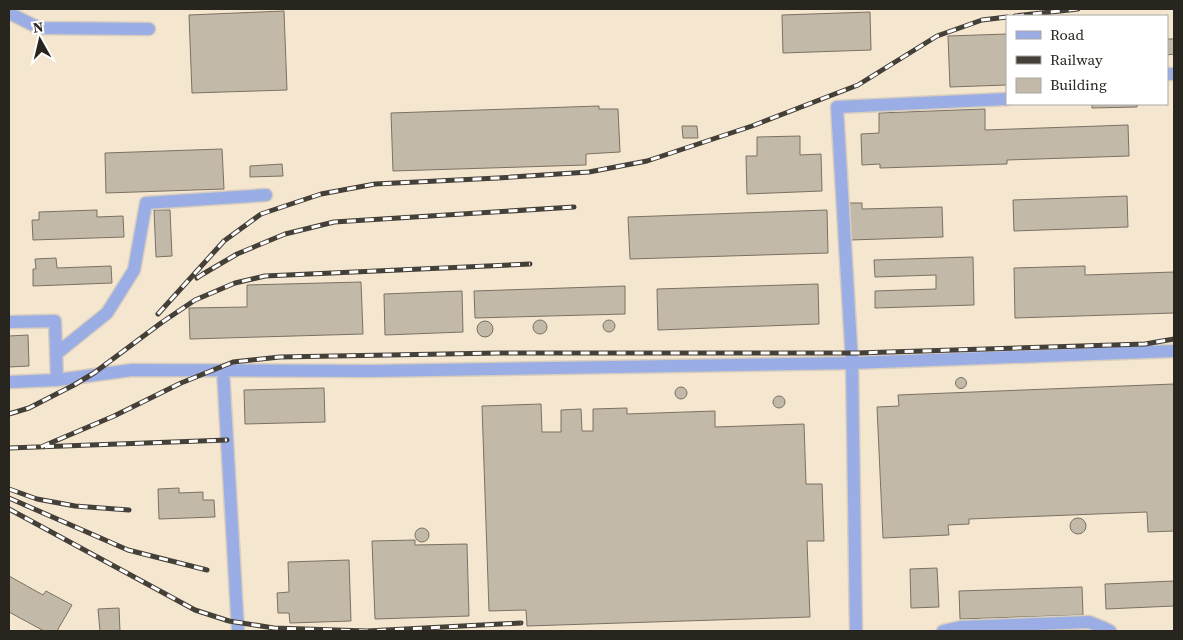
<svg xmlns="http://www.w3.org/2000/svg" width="1183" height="640" viewBox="0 0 1183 640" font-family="'Source Serif 4',serif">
<rect width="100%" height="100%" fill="#fef3e2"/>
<path fill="#f5e6cf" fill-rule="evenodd" d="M9,9H1174V631H9ZM1007,16H1167V104H1007Z"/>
<path fill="#c3b9a9" stroke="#7b7163" d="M284,11L287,90L192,93L189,15Z
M870,12L871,50L783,53L782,15Z
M1007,34V85L950,87L948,36Z
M1167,39H1174V54L1167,55Z
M1092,104H1137V107L1092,108Z
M599,106V109H618L620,152L586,154V165L393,171L391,113Z
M985,109V130L1128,125L1129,156L1007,160V164L880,168V164L862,165L861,134L879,133V113Z
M682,126H697L698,138H683Z
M800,136V155L821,154L822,191L747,194L746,156H757V137Z
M222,149L224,189L106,193L105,153Z
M282,164L283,176L250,177V166Z
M1127,196L1128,227L1014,231L1013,200Z
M849,203H862V209L942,207L943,237L850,240Z
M97,210V217L123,216L124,237L33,240L32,220H39V212Z
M154,210H170L172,256L156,257Z
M827,210L828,253L630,259L628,217Z
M973,257L974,305L875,308V291L936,289V275L875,277L874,260Z
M56,258L57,268L111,266L112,283L33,286V269H36L35,259Z
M1085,266V275L1174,272V313L1015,318L1014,268Z
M361,282L363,334L190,339L189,308L247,307V285Z
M818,284L819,324L658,330L657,289Z
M625,286V314L475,318L474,291Z
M462,291L463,332L385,335L384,294Z
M603 326a6 6 0 1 1 12 0a6 6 0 1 1-12 0Z
M533 327a7 7 0 1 1 14 0a7 7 0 1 1-14 0Z
M477 329a8 8 0 1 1 16 0a8 8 0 1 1-16 0Z
M28,335L29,366L9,367V336Z
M955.5 383a5.5 5.5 0 1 1 11 0a5.5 5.5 0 1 1-11 0Z
M1174,384V531L1148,532L1147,512L969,519V524L948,525L949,535L883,538L877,407L899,406L898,395Z
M675 393a6 6 0 1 1 12 0a6 6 0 1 1-12 0Z
M324,388L325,422L245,424L244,390Z
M773 402a6 6 0 1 1 12 0a6 6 0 1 1-12 0Z
M541,404L542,432H561V410L581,409L582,431H593V409L627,408V414L715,411V427L804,424L806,484H822L824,541H807L810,617L527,626L526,610L489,611L482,406Z
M179,488V493L203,492V500H214L215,517L159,519L158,489Z
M1070 526a8 8 0 1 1 16 0a8 8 0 1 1-16 0Z
M415 535a7 7 0 1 1 14 0a7 7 0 1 1-14 0Z
M415,540V545L467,544L469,616L375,619L372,541Z
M349,560L351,621L290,623L289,613H278L277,593L289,592L288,562Z
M937,568L939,607L911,608L910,569Z
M9,576L43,595L46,591L72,605L57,631H44L9,612Z
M1174,581V606L1106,609L1105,584Z
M1082,587L1083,615L960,619L959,591Z
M119,608L120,631H100L98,609Z"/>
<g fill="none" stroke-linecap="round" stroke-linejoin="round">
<g stroke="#d7cebf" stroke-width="15">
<path id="minor" d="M9,13L39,28L149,29
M1167,74H1174
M9,322L55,321L57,380
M56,354L107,313L134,270L146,203L266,195
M223,370L238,631
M9,382L57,380L132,370L371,371L852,363L837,107L1007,99
M856,631L852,363L1174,351
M943,631L961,627L1089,622L1104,628L1110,631"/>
</g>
<use href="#minor" stroke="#9aade4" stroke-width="12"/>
<g stroke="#443f37" stroke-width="5">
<path id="rail" d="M1015,16L1078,9
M197,278L203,274L237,254L285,234L334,222L574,207
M158,314L224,241L261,214L321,194L375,184L498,178L589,172L647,161L752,126L858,85L937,36L982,20L1007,17
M9,414L29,408L74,385L94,373L161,323L195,300L235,283L265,276L530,264
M41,447L114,416L181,383L233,362L280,357L498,353H857L1145,344L1174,339
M9,448L227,440
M9,489L37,499L75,506L129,510
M9,498L128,550L207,570
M9,509L195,610L229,621L274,628L367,631L521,623"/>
</g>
<use href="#rail" stroke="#fff" stroke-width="3" stroke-dasharray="9" stroke-linecap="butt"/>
</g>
<rect width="1183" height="640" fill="none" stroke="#28241e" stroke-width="20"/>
<rect x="1006" y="15" width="162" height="90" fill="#ffffff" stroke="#a9a7a5"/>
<rect x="1016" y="31" width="25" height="8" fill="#9aade4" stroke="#a9a7a5"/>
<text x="1050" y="40" font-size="15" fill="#28241e">Road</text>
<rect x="1016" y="56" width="25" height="8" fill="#443f37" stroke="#a9a7a5"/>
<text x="1050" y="65" font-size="15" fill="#28241e">Railway</text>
<rect x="1016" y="78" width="25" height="15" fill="#c3b9a9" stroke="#a9a7a5"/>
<text x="1050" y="90" font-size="15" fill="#28241e">Building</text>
<g transform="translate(40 40) rotate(352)" stroke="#ffffff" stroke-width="4" paint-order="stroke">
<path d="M0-4L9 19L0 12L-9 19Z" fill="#28241e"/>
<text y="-8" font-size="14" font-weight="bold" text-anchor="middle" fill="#28241e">N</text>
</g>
</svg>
